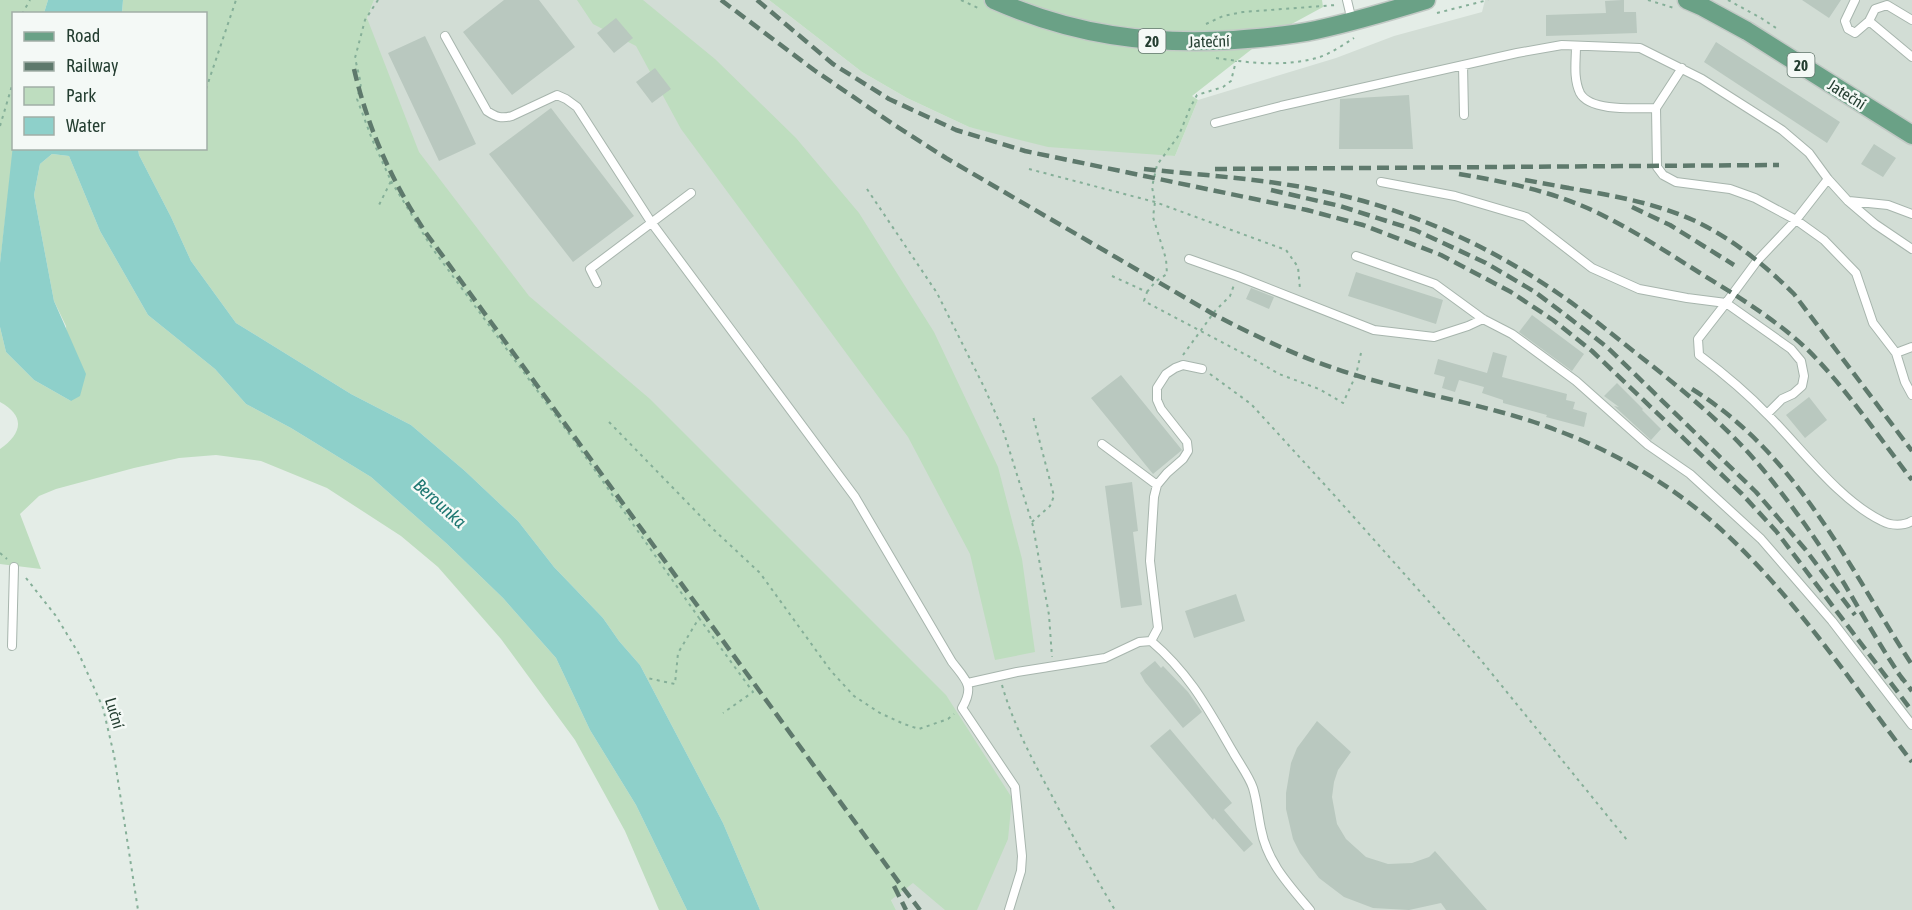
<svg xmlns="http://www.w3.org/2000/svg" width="1912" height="910" viewBox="0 0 1912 910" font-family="'Asap Condensed',sans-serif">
<rect width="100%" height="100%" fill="#e4ede7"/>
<path fill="#d2ddd5" d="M374,0H769L862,72L907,98L969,127L1175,156L1198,100L1336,58L1394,36L1482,12L1485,0H1912V910H896L891,900L419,266L367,18Z"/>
<path fill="#beddbf" d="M0,0H48L44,13L14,14V145L0,263Z
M123,0H374L367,18L419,152L529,296L650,399L946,695L1012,798L1008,839L977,910H945L913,883L891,900L896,910H760L723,823L640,665L619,641L603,618L554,567L518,521L465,471L411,425L351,394L236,323L191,261L171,217L139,155L138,149L206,148V14H122Z
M577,0H643L715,59L796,138L859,213L934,332L998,467L1022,559L1035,652L995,660L970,554L908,437L681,129L636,46L593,24Z
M769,0H1322L1323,7L1266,38L1192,96L1198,100L1175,156L1048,147L969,127L907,98L862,72Z
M52,154L69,156L100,231L148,315L215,369L246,404L291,428L371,477L446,543L503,598L556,658L590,730L636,805L687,910H659L625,831L575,740L501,639L438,567L401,536L327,488L261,461L216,455L179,458L134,468L56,489L39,496L20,514L41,569L0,564V449C22,434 26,416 0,402V327L6,352L34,380L71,401L66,326L54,301L34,195L40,164Z"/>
<path fill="#8ed0ca" d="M48,0H123L122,13H44Z
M13,145L14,148L138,149L139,155L171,217L191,261L236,323L351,394L411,425L465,471L518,521L554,567L603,618L619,641L640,665L723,823L760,910H687L636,805L590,730L556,658L503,598L446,543L371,477L291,428L246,404L215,369L148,315L100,231L69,156L52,154L40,164L34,195L54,301L86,374L80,396L71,401L34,380L6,352L0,327V263Z"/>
<path fill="#b9c8bf" d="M504,0H539L575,47L512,95L463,32Z
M1622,0H1624V12H1636L1637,33L1546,36V15L1606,13L1605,1Z
M1802,0H1841L1829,18Z
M616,18L633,38L614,53L597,33Z
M425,36L476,144L439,161L388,53Z
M1716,42L1840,122L1827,143L1704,62Z
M655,68L671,89L652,103L636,82Z
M1409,95L1413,149H1339L1340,99Z
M551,108L634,216L573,262L489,154Z
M1874,144L1896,158L1883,177L1861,164Z
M1356,272L1443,300L1436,324L1348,296Z
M1251,288L1274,297L1269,309L1246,299Z
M1532,315L1584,354L1572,371L1519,332Z
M1493,352L1507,356L1502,377L1567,394L1566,400L1575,402L1573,409L1587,413L1584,427L1546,417L1547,415L1503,403V400L1482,393L1484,387L1459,380L1455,392L1442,388L1445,377L1434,374L1438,359L1487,373Z
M1121,375L1182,450L1153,474L1091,398Z
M1617,383L1643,409L1642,410L1661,429L1651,440L1614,406L1619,407L1604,396Z
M1809,397L1827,420L1805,438L1786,415Z
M1132,482L1138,531L1133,532L1142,605L1121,608L1105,486Z
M1236,594L1245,621L1194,638L1185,611Z
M1155,661L1161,668L1163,666L1188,692L1202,712L1183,728L1145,682L1140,673Z
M1317,721L1351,752L1338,770L1334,782L1332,797L1337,824L1346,839L1366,857L1388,864L1412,863L1429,857L1435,851L1487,910H1446L1441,903L1409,910L1373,908L1344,897L1319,878L1300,853L1293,839L1286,809V793L1291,763L1297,748Z
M1170,729L1232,803L1224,810L1253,844L1244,852L1214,818L1213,820L1150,746Z"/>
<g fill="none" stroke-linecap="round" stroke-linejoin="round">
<g stroke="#a7b5ad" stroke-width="10">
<path id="service" d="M1347,0L1352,21
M1855,0L1845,21L1848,29L1855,33L1869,21
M1912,20L1887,5L1875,9L1869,21L1912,57
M445,36L487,111C496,117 501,119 512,116L557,95L566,99L577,107L651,222L855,497L952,662C966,680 975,686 962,708L1015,787L1022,856L1021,871L1009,910
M1576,46C1576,61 1573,78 1580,93C1590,112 1637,108 1656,108
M1463,65L1464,115
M1682,68L1656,108L1657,167L1663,175L1676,182L1730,189L1755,198L1796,220L1824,240L1856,273L1873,323L1896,353L1905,382L1912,395
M1215,123L1281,106L1517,53L1562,45L1640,48L1702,79L1782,130L1809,153L1828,179L1848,201L1875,224L1912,249
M1381,182L1455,196L1526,217L1592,268L1639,289L1687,298L1726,303L1698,339L1699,355C1723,373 1747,393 1768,415C1802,449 1839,500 1882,521C1891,526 1904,526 1912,521
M1849,201L1888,205L1912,214
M1356,256L1435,284L1483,319L1512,334L1576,381L1648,445L1690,474L1761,539L1832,621L1912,725
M1189,259L1237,276L1374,330L1434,337L1468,326L1483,319
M597,283L590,269L691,193
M1896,353L1912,347
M1767,414L1782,399L1793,394L1802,386L1804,376L1801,361L1791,349L1726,303L1757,261L1796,220L1828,179
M1102,444L1157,485
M1151,641L1158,628L1150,561L1154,497L1157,485L1167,473L1183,459L1188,451L1187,442L1161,409L1157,400V388L1166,374L1175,368L1183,365L1202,369
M12,646L14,567
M968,683L1017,672L1105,658L1139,642L1151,641C1190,674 1208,709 1233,752C1239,763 1249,776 1253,788C1257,801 1258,815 1261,829C1267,862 1289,885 1310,910"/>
</g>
<g stroke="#c2c9c5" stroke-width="21">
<path id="primary" d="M994,0C1074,35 1147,45 1234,40C1262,38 1289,36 1316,30C1353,22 1390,11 1426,0
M1687,0L1703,7L1747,31L1912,135"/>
</g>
<path stroke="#85af98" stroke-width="2" stroke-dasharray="3 4.5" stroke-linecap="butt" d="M378,0L365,20L355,58L361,84L357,99L372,139L391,181L379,205
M961,0L980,9
M1648,0L1674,8
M1728,0L1761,18L1779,30
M1437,13L1488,0
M22,14L30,0
M1206,24L1223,16L1243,12L1336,5
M1216,58C1250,63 1283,67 1317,58C1330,54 1343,45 1354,38
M206,89L236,0
M0,126L14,79
M1029,169L1155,202L1286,250L1298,267L1300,289
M391,181L432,248L573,439L699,618L678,653L675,684L647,678
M867,189L937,293L985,389L1004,433L1033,526L1049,615L1052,657
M1112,276L1147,292L1144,301L1250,357L1279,374L1319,389L1343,403L1356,375L1361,353
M1147,292L1156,281L1167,274L1166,259L1153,217L1155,202L1152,187L1157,165L1179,135L1190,108L1197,95L1223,87L1231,81L1236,61
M1183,355L1215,311L1230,296L1234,285
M1210,374L1251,404L1335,496L1480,659L1627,840
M609,422L713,529L760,573L831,671L854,696L880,713L904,724L919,729L948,719L954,714
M1032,522L1050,506L1054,496L1033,416
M0,553L7,559
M26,578L56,616L79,654L103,708L114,755L138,910
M699,618L753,692L723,713
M1002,685C1013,724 1032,759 1051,794C1071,833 1092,872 1115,910"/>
<use href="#service" stroke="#fff" stroke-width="8"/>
<use href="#primary" stroke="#6aa186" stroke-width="18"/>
<path stroke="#5e796c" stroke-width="4.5" stroke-dasharray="12 6" stroke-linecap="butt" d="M721,0L814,70L893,124L946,158L1213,314C1259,338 1305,360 1355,375C1421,395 1491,405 1556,430C1618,453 1677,488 1726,534C1797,600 1853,685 1912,762
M757,0L833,64L889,99L956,130L1025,151L1307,210L1363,225L1441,255L1511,292L1553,320L1592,351L1742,494L1776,531L1912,711
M354,69C368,129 392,182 426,233L900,884L920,910
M1144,169C1199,175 1256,178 1312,189C1401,206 1484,242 1559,294C1584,311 1608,331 1632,350C1683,390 1733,430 1773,482C1799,515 1823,549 1845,585C1864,617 1882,649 1903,680
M1215,169L1779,165
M1459,174C1507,182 1555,192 1598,213C1633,230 1667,252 1700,273C1737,296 1775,319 1807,349C1846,388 1878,436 1912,480
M1525,180L1569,188
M1562,187C1606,194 1652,202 1693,220C1730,237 1765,265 1794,294L1912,451
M1271,190L1340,206L1415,230L1486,263L1535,292L1559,310L1607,347L1756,492L1805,549L1855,615
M1632,207L1670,225L1734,265
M1692,389C1798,455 1846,563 1912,665
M1898,673L1912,691
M894,886L906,910"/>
</g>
<g text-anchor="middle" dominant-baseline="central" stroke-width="5" stroke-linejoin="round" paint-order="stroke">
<g fill="#f4f9f6" stroke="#62766c" stroke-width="1.5">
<rect x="1138.5" y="29" width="27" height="24" rx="4.5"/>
<rect x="1787.5" y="53" width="27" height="24" rx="4.5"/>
</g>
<g font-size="15" font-weight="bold" fill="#243e31">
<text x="1152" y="41">20</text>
<text x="1801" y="65">20</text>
</g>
<g font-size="16" fill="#243e31" stroke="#f4f9f6">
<text transform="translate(1209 41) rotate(-2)">Jateční</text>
<text transform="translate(1847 94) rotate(32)">Jateční</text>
<text transform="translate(115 713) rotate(73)">Luční</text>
</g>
<g font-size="18" font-style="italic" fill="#1f7872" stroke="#f4f9f6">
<text transform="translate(440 503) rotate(42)">Berounka</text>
</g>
</g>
<rect x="12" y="12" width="195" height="138" fill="#f4f9f6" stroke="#a1aea7" stroke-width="1.5"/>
<rect x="24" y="32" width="30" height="9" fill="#6aa186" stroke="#a1aea7" stroke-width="1.5"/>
<text x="66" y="42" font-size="18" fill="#243e31">Road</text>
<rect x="24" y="62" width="30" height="9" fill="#5e796c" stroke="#a1aea7" stroke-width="1.5"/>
<text x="66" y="72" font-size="18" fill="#243e31">Railway</text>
<rect x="24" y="87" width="30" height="18" fill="#beddbf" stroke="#a1aea7" stroke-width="1.5"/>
<text x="66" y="102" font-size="18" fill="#243e31">Park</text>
<rect x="24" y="117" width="30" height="18" fill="#8ed0ca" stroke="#a1aea7" stroke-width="1.5"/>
<text x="66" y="132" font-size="18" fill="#243e31">Water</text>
</svg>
